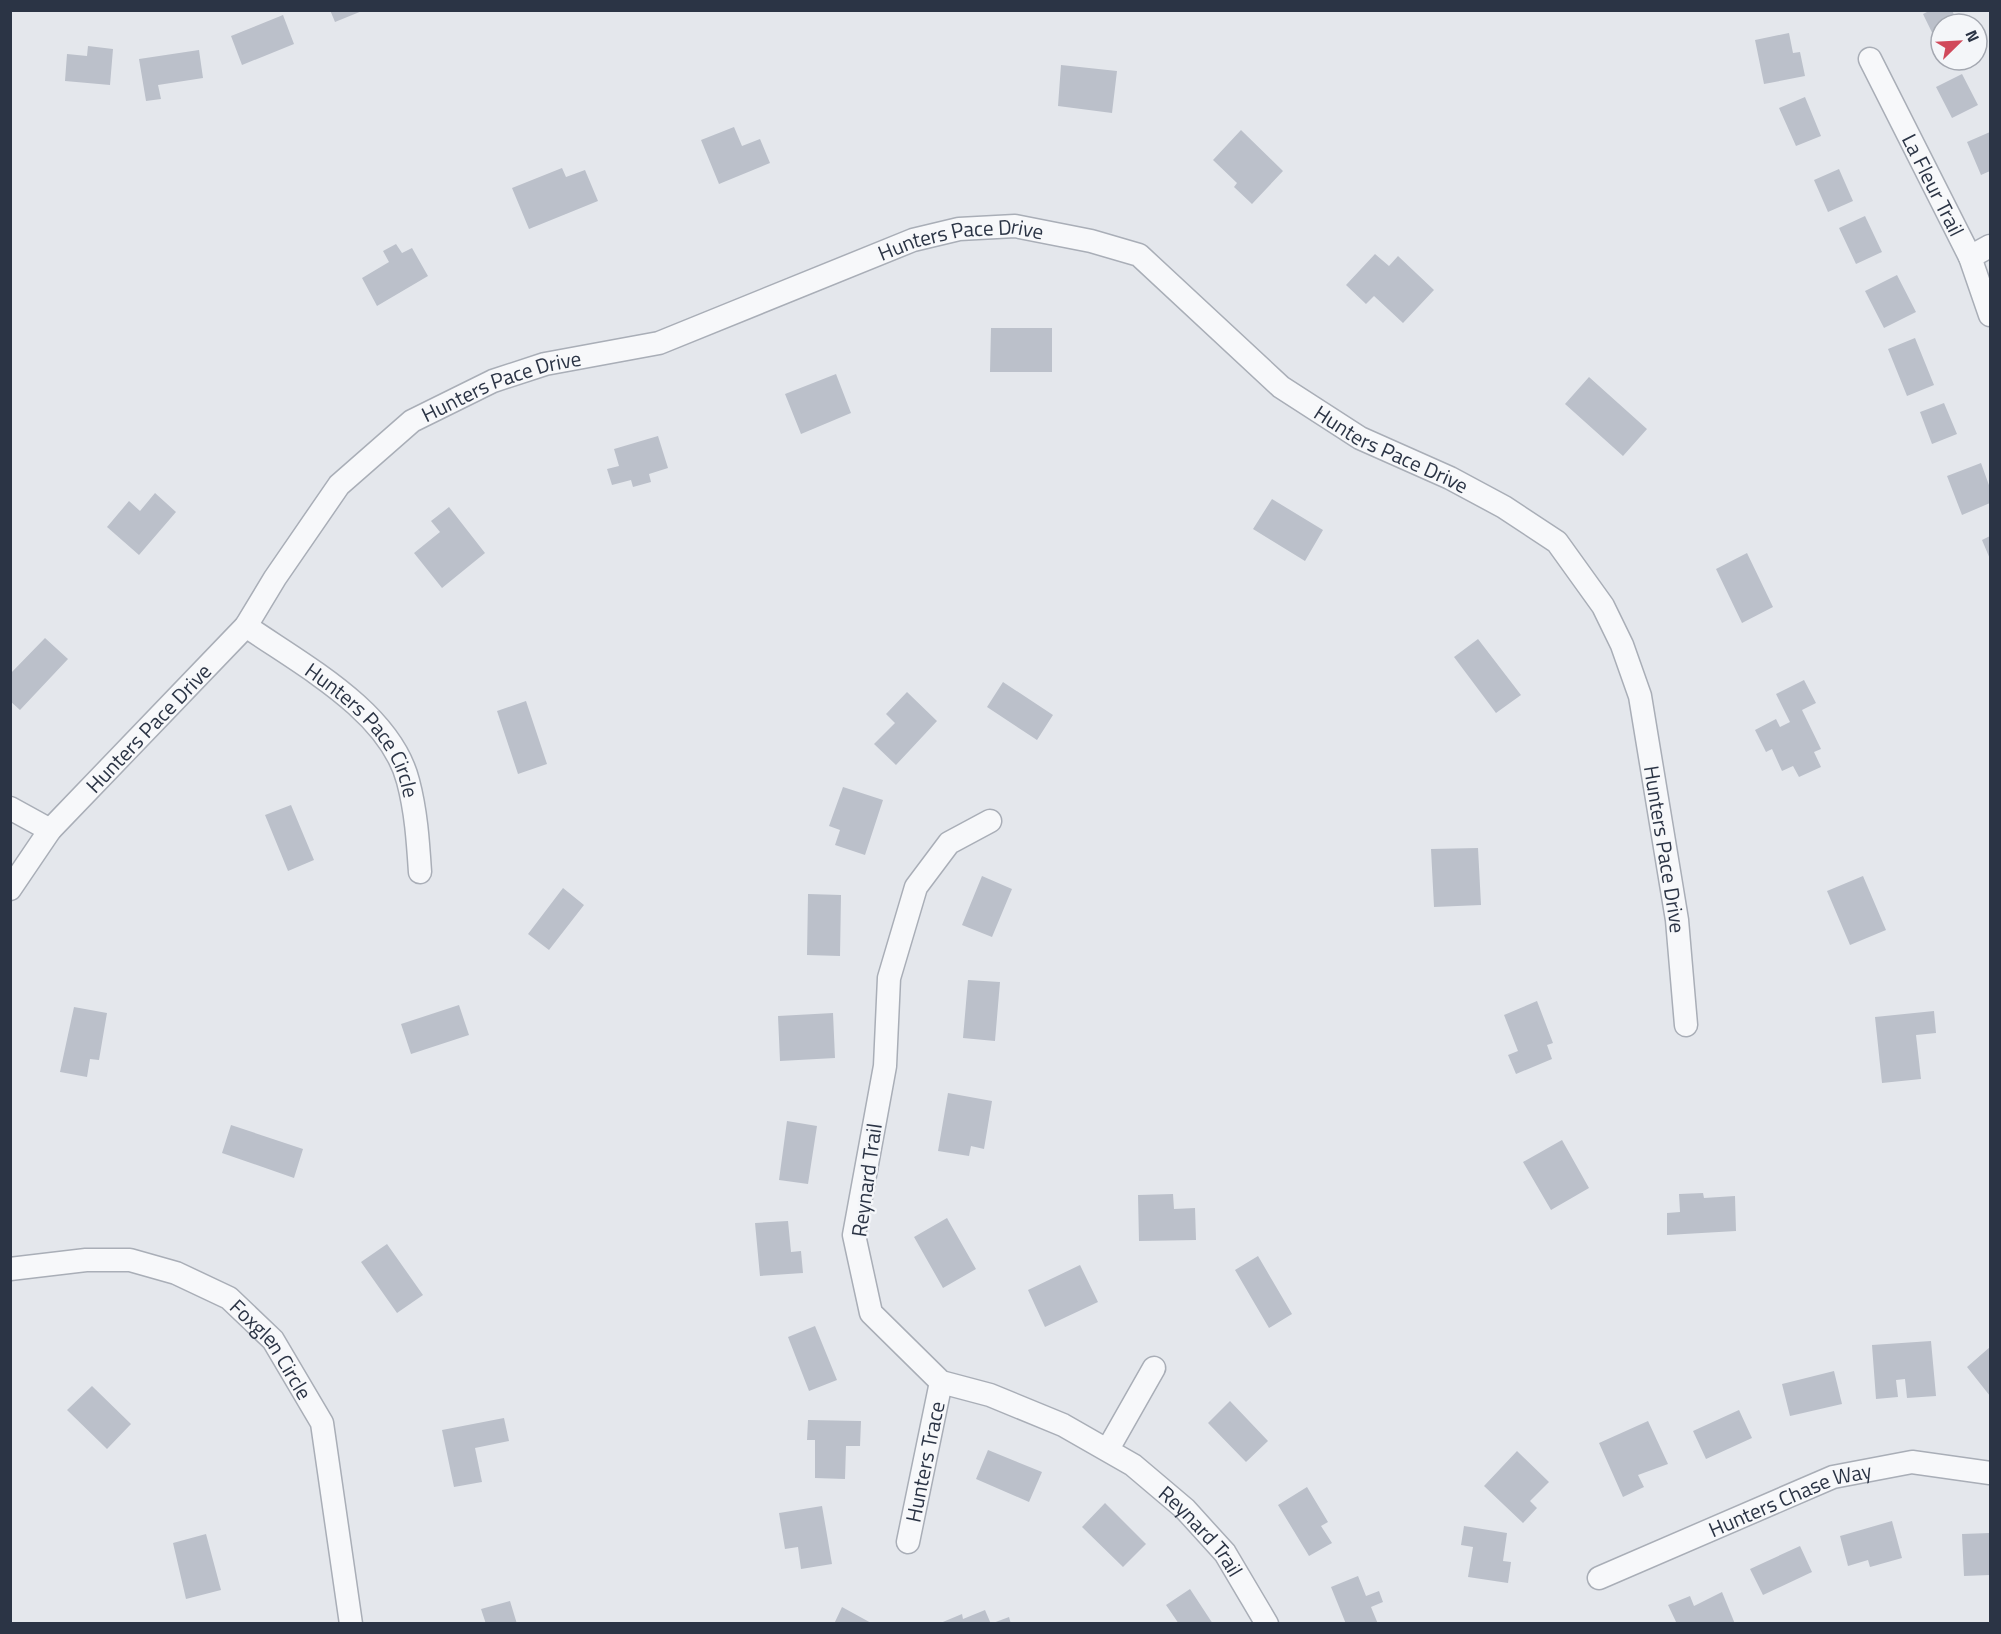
<svg xmlns="http://www.w3.org/2000/svg" width="2001" height="1634" viewBox="0 0 2001 1634" font-family="'Titillium Web',sans-serif">
<rect width="100%" height="100%" fill="#e4e7ec"/>
<path fill="#bbc0ca" d="M330,10H362V11L335,22Z
M1931,10H1952L1958,24H1941V51L1923,14Z
M283,15L294,44L242,65L231,36Z
M1789,33L1793,53L1800,52L1805,76L1764,84L1755,40Z
M88,46L113,49L110,85L65,81L67,54L87,56Z
M199,50L203,78L158,85L161,99L146,101L139,59Z
M1061,65L1117,71L1112,113L1058,106Z
M1962,74L1978,105L1952,118L1936,87Z
M1805,97L1821,136L1796,146L1779,108Z
M734,127L742,146L760,139L770,163L719,184L701,140Z
M1241,130L1283,171L1252,204L1234,187L1237,183L1213,160Z
M1990,132V171L1981,175L1967,142Z
M562,168L566,177L585,170L598,201L529,229L512,188Z
M1839,169L1853,201L1828,212L1814,180Z
M1865,216L1882,252L1856,264L1839,228Z
M396,244L402,253L412,248L428,276L377,306L362,278L389,262L383,251Z
M1375,254L1389,266L1398,256L1434,290L1403,323L1374,296L1366,304L1346,285Z
M1897,275L1916,312L1884,328L1865,291Z
M991,328H1052V372H990Z
M1915,338L1934,385L1907,396L1888,349Z
M836,374L851,413L801,434L785,394Z
M1589,377L1647,429L1623,456L1565,404Z
M1944,403L1957,434L1932,444L1920,412Z
M658,436L668,468L649,474L651,482L633,487L631,480L612,485L607,469L619,466L614,449Z
M1981,463L1990,488V503L1962,515L1947,476Z
M155,493L176,512L139,555L107,527L129,501L140,511Z
M1272,499L1323,530L1305,561L1253,529Z
M449,507L485,553L442,588L414,553L440,532L431,521Z
M1990,536V559L1982,540Z
M1747,553L1773,607L1742,623L1716,569Z
M45,638L68,659L20,710L10,701V674Z
M1478,639L1521,695L1496,713L1454,657Z
M1804,680L1816,703L1802,710L1821,749L1814,752L1821,767L1799,777L1793,766L1782,771L1772,749L1766,752L1755,730L1776,719L1780,727L1790,722L1776,694Z
M1003,682L1053,715L1037,740L987,707Z
M907,692L937,721L896,765L874,744L895,723L886,714Z
M526,701L547,764L518,774L497,711Z
M843,787L883,800L865,855L835,845L840,830L829,826Z
M291,805L314,860L288,871L265,815Z
M1478,848L1481,905L1434,907L1431,849Z
M982,876L1012,889L992,937L962,925Z
M1863,876L1886,930L1850,945L1827,891Z
M563,888L584,905L549,950L528,934Z
M808,894L841,895L840,956L807,955Z
M968,980L1000,982L995,1041L963,1038Z
M1537,1001L1553,1043L1547,1045L1552,1059L1516,1074L1508,1055L1518,1051L1504,1015Z
M459,1005L469,1035L411,1054L401,1024Z
M74,1007L107,1013L99,1060L90,1059L87,1077L60,1072Z
M1934,1011L1936,1033L1916,1035L1921,1079L1882,1083L1875,1017Z
M833,1013L835,1058L780,1061L778,1016Z
M948,1093L992,1101L984,1149L971,1146L969,1156L938,1151Z
M787,1121L817,1126L808,1184L779,1180Z
M231,1125L303,1149L294,1178L222,1153Z
M1562,1140L1589,1188L1551,1210L1523,1162Z
M1703,1193L1704,1198L1735,1196L1736,1231L1667,1235V1213L1680,1212L1679,1194Z
M1173,1194L1174,1209L1195,1208L1196,1240L1139,1241L1138,1195Z
M947,1218L976,1269L943,1288L914,1237Z
M788,1221L791,1252L801,1251L803,1273L760,1276L755,1223Z
M387,1244L423,1295L397,1313L361,1262Z
M1258,1256L1292,1314L1269,1328L1235,1270Z
M1080,1265L1098,1302L1045,1327L1028,1290Z
M815,1326L837,1380L809,1391L788,1337Z
M1931,1341L1936,1396L1907,1398L1905,1379L1896,1380L1898,1397L1876,1399L1872,1345Z
M1990,1347V1396L1967,1367Z
M1834,1371L1842,1404L1790,1416L1782,1384Z
M92,1386L131,1424L107,1449L67,1410Z
M1230,1401L1268,1441L1246,1462L1208,1423Z
M1739,1410L1752,1438L1706,1459L1693,1431Z
M504,1418L509,1441L475,1448L482,1482L454,1487L442,1430Z
M808,1420L861,1421L860,1446H846L845,1479L815,1478V1440H807Z
M1648,1421L1668,1464L1638,1475L1644,1487L1623,1497L1599,1443Z
M988,1450L1042,1472L1029,1502L976,1479Z
M1517,1451L1549,1482L1530,1501L1537,1508L1523,1523L1484,1486Z
M1307,1487L1328,1522L1321,1526L1332,1543L1309,1556L1278,1505Z
M1105,1503L1146,1544L1123,1567L1082,1527Z
M822,1506L832,1564L801,1569L798,1547L785,1549L779,1513Z
M1892,1521L1902,1558L1870,1567L1868,1560L1848,1566L1840,1536Z
M1464,1526L1507,1533L1503,1561L1511,1562L1508,1583L1468,1577L1473,1547L1461,1545Z
M1990,1533V1575L1964,1576L1962,1534Z
M206,1534L221,1590L186,1599L173,1543Z
M1800,1546L1812,1572L1763,1595L1750,1569Z
M1358,1576L1366,1596L1379,1591L1383,1602L1371,1607L1378,1624H1346L1331,1587Z
M1190,1589L1213,1624H1179L1166,1605Z
M1722,1592L1735,1624H1677L1668,1605L1690,1596L1694,1606Z
M510,1601L517,1624H486L481,1609Z
M842,1607L873,1624H834Z
M985,1610L991,1624H938L962,1614L963,1619Z
M1009,1617L1011,1624H993V1623Z"/>
<g fill="none" stroke-linecap="round" stroke-linejoin="round">
<g stroke="#a9aeb7" stroke-width="25">
<g id="minor">
<path id="s1" d="M1870,59L1970,257L1990,315"/>
<path d="M1970,257L1990,246"/>
<path id="s2" d="M246,626C302,665 390,711 408,781C416,811 418,841 420,872"/>
<path d="M10,808L50,830"/>
<path id="s3" d="M990,821L949,843L916,887L889,978L885,1066L854,1235L871,1313L941,1382L990,1395L1063,1425L1133,1465L1185,1509L1225,1553L1267,1624"/>
<path id="s4" d="M10,889L50,830L246,626L275,578L339,485L412,421L493,381L545,364L659,343L913,240L959,229L1015,226L1091,241L1139,255L1281,387L1360,438L1450,478L1504,507L1557,542L1603,606L1622,645L1640,696L1677,920L1686,1025"/>
<path id="s5" d="M10,1269L86,1260H130L176,1273L229,1298L273,1340L322,1423L351,1624"/>
<path d="M1108,1449L1154,1368"/>
<path id="s6" d="M908,1542L941,1382"/>
<path id="s7" d="M1599,1578L1833,1477L1912,1462L1990,1473"/>
</g>
</g>
<use href="#minor" stroke="#f7f8fa" stroke-width="22"/>
</g>
<g text-anchor="middle" dominant-baseline="central" stroke-width="5" stroke-linejoin="round" paint-order="stroke">
<g font-size="21" fill="#2b3445" stroke="#f4f6f9">
<text stroke="none"><textPath href="#s1" startOffset="141">La Fleur Trail</textPath></text>
<text stroke="none"><textPath href="#s4" startOffset="1203">Hunters Pace Drive</textPath></text>
<text stroke="none"><textPath href="#s4" startOffset="717">Hunters Pace Drive</textPath></text>
<text stroke="none"><textPath href="#s4" startOffset="1707">Hunters Pace Drive</textPath></text>
<text stroke="none"><textPath href="#s4" startOffset="213">Hunters Pace Drive</textPath></text>
<text stroke="none"><textPath href="#s2" startOffset="160">Hunters Pace Circle</textPath></text>
<text stroke="none"><textPath href="#s4" startOffset="2229">Hunters Pace Drive</textPath></text>
<text transform="translate(866 1180) rotate(-82)">Reynard Trail</text>
<text stroke="none"><textPath href="#s5" startOffset="294">Foxglen Circle</textPath></text>
<text stroke="none"><textPath href="#s6" startOffset="82">Hunters Trace</textPath></text>
<text stroke="none"><textPath href="#s7" startOffset="207">Hunters Chase Way</textPath></text>
<text stroke="none"><textPath href="#s3" startOffset="940">Reynard Trail</textPath></text>
</g>
</g>
<rect width="2001" height="1634" fill="none" stroke="#2b3445" stroke-width="24"/>
<g transform="translate(1959 42) rotate(66)"><circle r="28" fill="#f4f6f9" stroke="#a4a8b1" stroke-width="1.5"/>
<path d="M0-4.5L10 22L0 15L-10 22Z" fill="#d1495b"/>
<text y="-9" font-size="16" font-weight="bold" text-anchor="middle" fill="#2b3445">N</text>
</g>
</svg>
